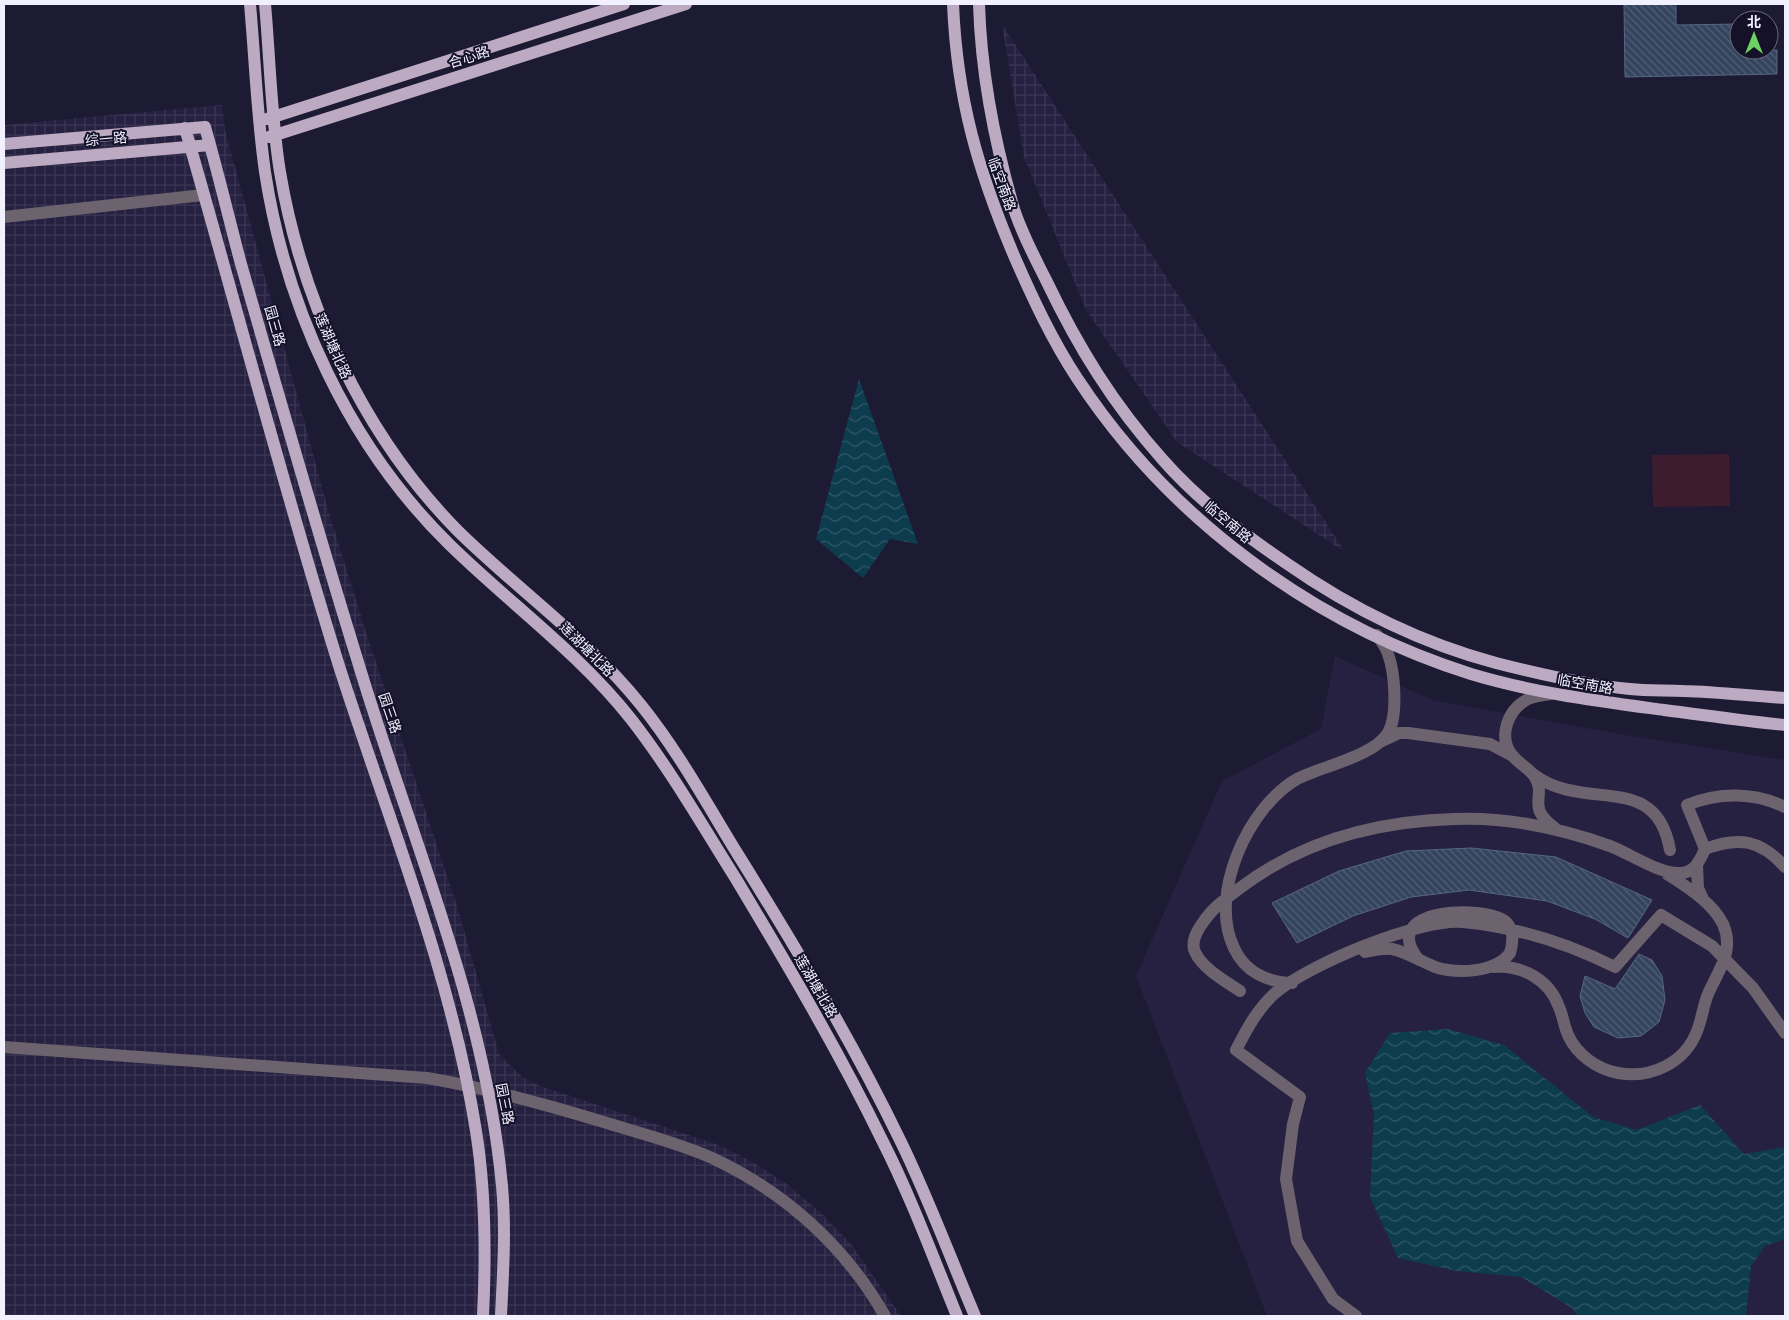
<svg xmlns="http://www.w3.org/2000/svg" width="1789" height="1320" viewBox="0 0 1789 1320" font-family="Mulish,'Noto Sans SC',sans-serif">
<defs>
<pattern id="industrial-grid" width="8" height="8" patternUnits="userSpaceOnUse" patternTransform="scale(1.25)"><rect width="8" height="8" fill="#262141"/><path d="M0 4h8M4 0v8" fill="none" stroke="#3b3754"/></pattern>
<pattern id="water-waves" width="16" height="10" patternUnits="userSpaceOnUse" patternTransform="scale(1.25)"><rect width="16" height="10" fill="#0d3c4f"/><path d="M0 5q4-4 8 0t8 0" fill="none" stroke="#315869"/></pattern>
<pattern id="building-back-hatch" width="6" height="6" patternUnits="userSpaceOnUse" patternTransform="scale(1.25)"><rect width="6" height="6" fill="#34445e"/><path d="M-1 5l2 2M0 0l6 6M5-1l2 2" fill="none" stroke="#525f76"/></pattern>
</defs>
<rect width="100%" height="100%" fill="#1d1a34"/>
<path fill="#262141" d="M1335,656L1432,700L1631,736L1785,760V1316H1267L1136,976L1222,781L1321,729Z"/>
<path fill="url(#industrial-grid)" d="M1002,24L1196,323L1345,552L1177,442L1086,310L1024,157Z
M222,105L225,130L328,509L364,626L458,909L499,1054L522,1077L540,1086L716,1144L751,1161L788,1185L820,1212L851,1244L901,1316H4V125Z"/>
<path fill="#3c1c2e" d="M1729,454L1730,506L1653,507L1652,455Z"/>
<path fill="url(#water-waves)" d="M859,379L918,544L890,539L863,578L816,539Z
M1448,1029L1504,1045L1593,1117L1637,1130L1700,1105L1744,1154L1785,1147V1239L1765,1246L1751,1266L1746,1316H1577L1572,1308L1521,1277L1457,1271L1398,1258L1370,1197L1374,1114L1365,1073L1390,1033Z"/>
<path fill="url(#building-back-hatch)" stroke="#556782" d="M1624,4H1676V25L1739,24V50H1777V74L1625,77Z
M1471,848L1556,857L1652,900L1628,938L1595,919L1547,901L1469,890L1411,897L1353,916L1297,943L1272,903L1339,871L1406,851Z
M1639,954L1652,960L1662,976L1665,1000L1659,1022L1641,1036L1618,1038L1594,1027L1585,1013L1580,996L1585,976L1615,989Z"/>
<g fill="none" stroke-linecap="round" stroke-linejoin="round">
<path stroke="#6c636f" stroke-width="12" d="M4,217L203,195
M1551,694C1543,695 1535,696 1528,699C1507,710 1498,737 1512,755C1519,764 1529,768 1535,777C1547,798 1525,806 1555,828
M1382,741L1399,733H1408L1490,744L1511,755
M1533,774C1585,814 1656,769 1670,850
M1785,807C1754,792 1719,792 1687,805L1705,849C1739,836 1761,840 1785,867
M1697,865L1698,888L1703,899
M1365,952C1374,950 1383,948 1392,949C1407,952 1420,961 1435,967C1457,974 1495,973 1510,953C1513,943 1514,931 1507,923C1488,904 1375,907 1419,960
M1493,967C1522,965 1549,979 1559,1007C1563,1016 1564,1026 1568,1035C1577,1055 1597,1069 1618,1073C1651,1079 1685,1063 1697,1031C1702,1019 1703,1006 1708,994C1718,971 1735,951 1723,924C1712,902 1687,887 1667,874
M1292,983C1267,982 1245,972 1234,948C1208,895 1248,807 1297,779C1322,766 1373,757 1388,733C1398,716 1395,673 1388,654C1386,647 1381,641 1377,635
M1240,991C1225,981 1203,969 1195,952C1190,941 1198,929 1204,921C1213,907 1227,898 1240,888C1302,841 1378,821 1455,819C1509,817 1560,828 1610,846C1631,854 1659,874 1680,873C1695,873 1700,860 1705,849
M4,1047L427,1078C488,1088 548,1105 607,1123C642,1134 679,1143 712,1158C785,1192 845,1246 885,1316
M1356,1316L1333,1299L1297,1241L1286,1179L1293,1124L1300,1097L1236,1050C1247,1029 1256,1011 1274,994C1307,965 1420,918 1463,922C1516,927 1567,943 1615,967L1661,915L1712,946L1753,988L1785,1033"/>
<path stroke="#bca9c2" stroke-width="12" d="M250,4C255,60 257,116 265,172C286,309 349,446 449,544C509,603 578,652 631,719C670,769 702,825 736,879C787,964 838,1050 882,1140C911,1197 933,1257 957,1316
M265,4C270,59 271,117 280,172C302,303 364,436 458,531C518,590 588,639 641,705C678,751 707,804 737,853C795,946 852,1041 900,1140C928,1197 950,1257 975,1316
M953,4C957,99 978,171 1015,258C1033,299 1052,340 1077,378C1168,517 1312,624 1471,674C1534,693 1598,701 1664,710C1704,715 1744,721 1785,725
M979,4C981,72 995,144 1014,209C1022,234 1035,258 1046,280C1078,347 1113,404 1163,460C1198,500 1242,533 1286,563C1349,607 1421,643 1496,663C1539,674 1585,685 1630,689C1648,691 1666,690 1684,691C1718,692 1752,696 1785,698
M267,119L624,4
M185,128C237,308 284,490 340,669C389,821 451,973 476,1131C486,1193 486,1254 483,1316
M269,137L686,4
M4,144L205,127C218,172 229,219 241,264C279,397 317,530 358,662C410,836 485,1004 502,1186C506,1230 503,1273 501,1316
M4,163L210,145"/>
</g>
<g text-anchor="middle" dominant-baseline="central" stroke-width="4" stroke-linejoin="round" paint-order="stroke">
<g font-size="14" fill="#f0f0fe" stroke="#141129">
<text transform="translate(469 57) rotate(-18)">合心路</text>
<text transform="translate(106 139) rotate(-5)">综一路</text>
<text transform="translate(1002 184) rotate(70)">临空南路</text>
<text transform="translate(275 326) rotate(74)">园三路</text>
<text transform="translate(333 346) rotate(66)">莲湖塘北路</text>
<text transform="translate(1228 522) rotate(40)">临空南路</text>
<text transform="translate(587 649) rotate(45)">莲湖塘北路</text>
<text transform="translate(1585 684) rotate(10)">临空南路</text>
<text transform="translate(390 713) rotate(71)">园三路</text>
<text transform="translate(816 986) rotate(60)">莲湖塘北路</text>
<text transform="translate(505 1104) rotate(79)">园三路</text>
</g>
</g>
<rect width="1789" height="1320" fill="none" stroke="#f0f0fe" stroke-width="10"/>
<g transform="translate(1754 35)"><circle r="24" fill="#141129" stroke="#6c6a7e"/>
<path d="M0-4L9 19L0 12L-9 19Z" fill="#6bd363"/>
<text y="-8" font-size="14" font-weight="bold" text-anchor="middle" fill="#f0f0fe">北</text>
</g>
</svg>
